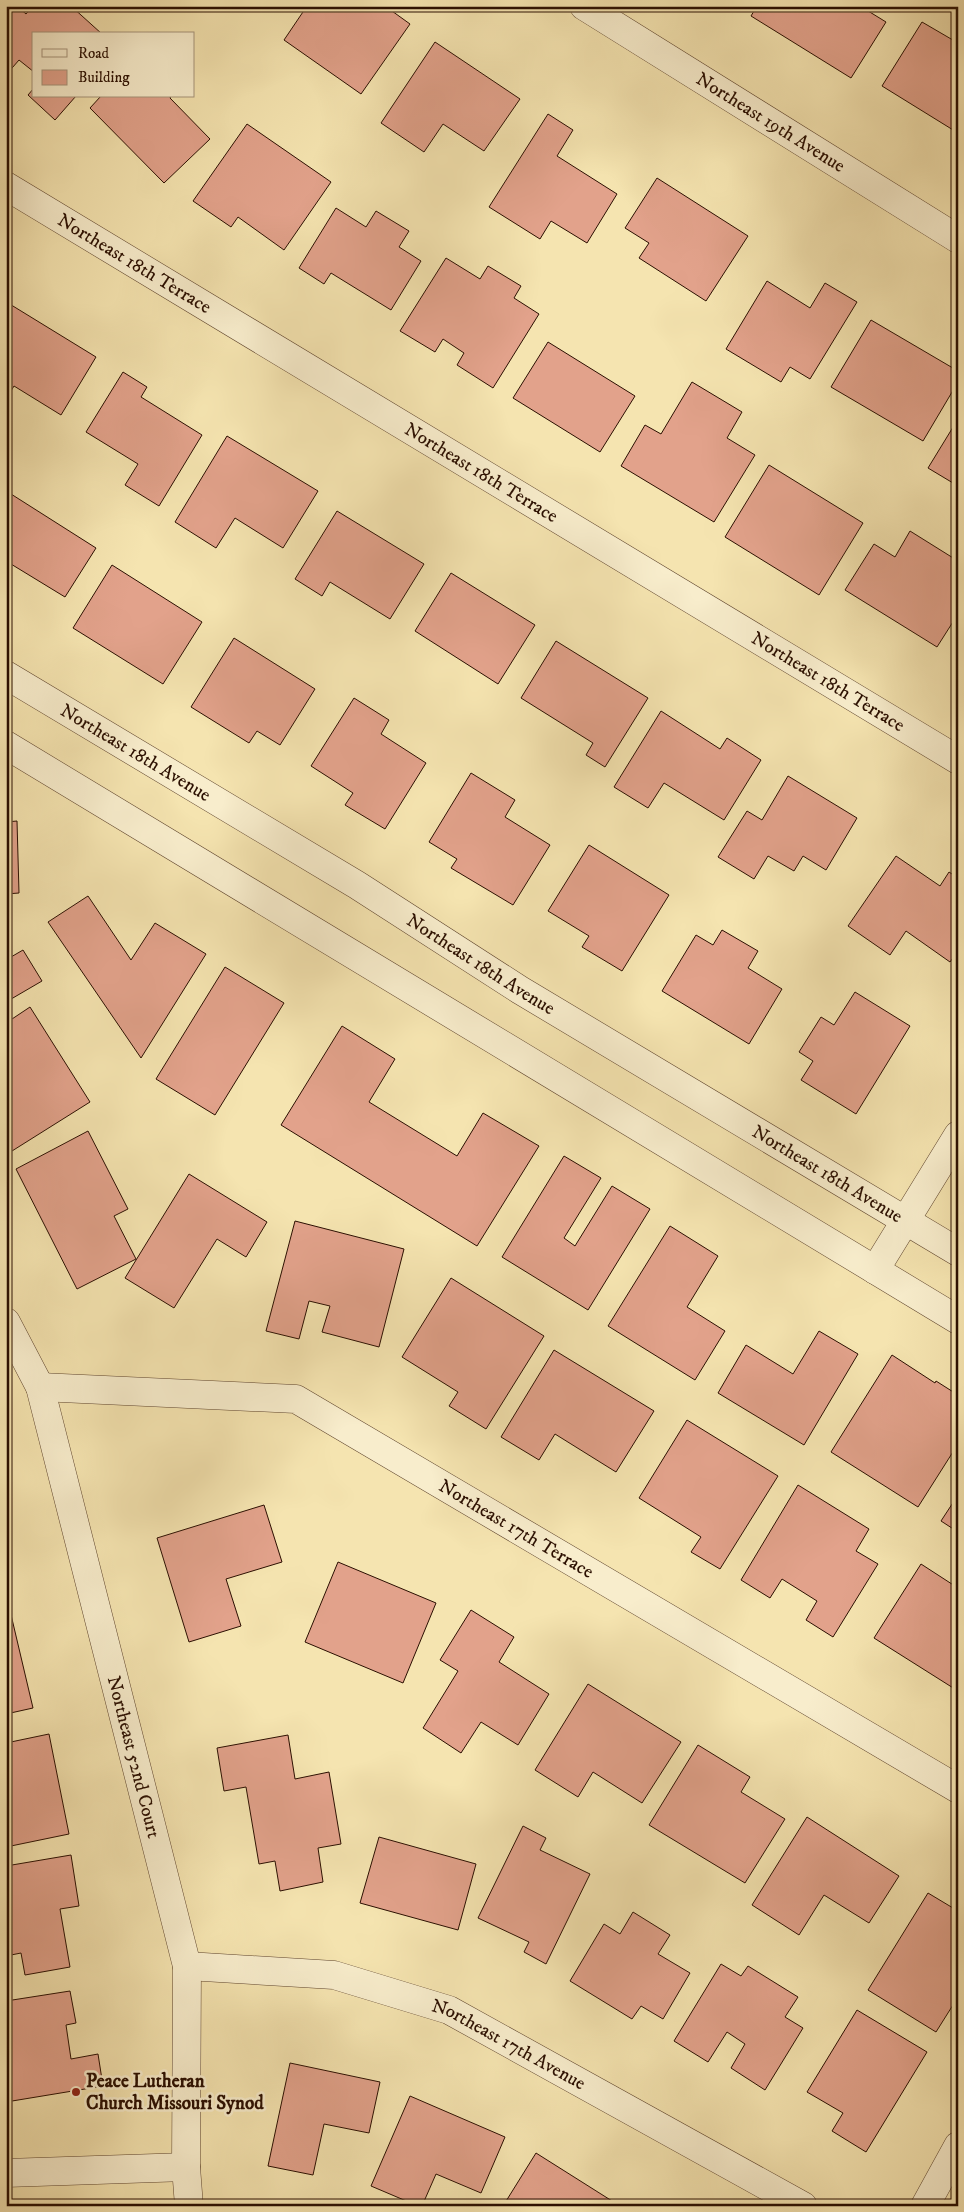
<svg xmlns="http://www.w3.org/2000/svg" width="964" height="2212" viewBox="0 0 964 2212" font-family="'IM FELL DW Pica',serif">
<rect width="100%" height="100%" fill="#f5e4b0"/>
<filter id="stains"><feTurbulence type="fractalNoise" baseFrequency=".004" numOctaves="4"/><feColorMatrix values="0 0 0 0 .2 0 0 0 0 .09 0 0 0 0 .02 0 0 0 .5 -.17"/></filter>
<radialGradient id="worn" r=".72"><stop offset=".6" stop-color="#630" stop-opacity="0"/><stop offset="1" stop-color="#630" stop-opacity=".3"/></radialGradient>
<path fill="#e2a28b" stroke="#2b0f01" d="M6,6H17L26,14L33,6H71L102,34H34V72L19,60L6,75Z
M307,6H385L410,24L361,94L284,40Z
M757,6H860L886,22L851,78L751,16Z
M922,22L958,43V133L882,86Z
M435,42L520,99L484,151L443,124L424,152L381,123Z
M34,88V96H76L55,120L28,95Z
M101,96H171L170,98L210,139L164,183L90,108Z
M548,114L573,130L557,156L617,194L587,243L551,221L540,239L489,207Z
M247,124L331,182L284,250L238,217L231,227L193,201Z
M657,178L748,236L706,301L639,258L649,243L625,228Z
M336,208L366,227L376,211L409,231L399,247L421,261L391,310L331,273L324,284L299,268Z
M446,258L480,279L488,266L521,286L514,298L539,314L493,388L457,365L464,353L443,339L435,352L400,331Z
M767,281L810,308L825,283L857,302L810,379L790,367L781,382L726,349Z
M8,303L96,357L61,415L14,386L6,399Z
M871,320L958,371V382L923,441L831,387Z
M548,342L635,396L600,452L513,398Z
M123,372L147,387L141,397L202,435L159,506L125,485L138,464L86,432Z
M692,382L742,412L727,438L755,455L714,522L621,466L645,425L661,434Z
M958,419V486L928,468Z
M227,436L318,491L283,548L235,518L216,548L175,522Z
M769,465L863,523L819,595L725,537Z
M11,494L96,548L65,597L6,561V501Z
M337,511L424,564L390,619L330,582L322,596L295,579Z
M910,531L958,561V614L937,647L845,590L874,544L895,557Z
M112,565L202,622L163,684L73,628Z
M451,573L535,625L498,684L415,631Z
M234,638L315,689L280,745L257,731L249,743L191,707Z
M556,641L648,698L605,767L586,755L593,743L521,698Z
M354,698L389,720L381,734L426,763L385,829L345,805L353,793L311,766Z
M661,711L720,749L727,738L761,760L724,820L664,783L648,808L614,787Z
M471,773L515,800L505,817L550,845L513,905L451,868L457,859L429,842Z
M788,776L857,818L826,870L803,856L794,871L768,856L754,879L718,857L747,811L762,820Z
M17,821L19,893L6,894V822Z
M589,845L669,895L622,971L582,947L589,936L548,911Z
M896,856L940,886L949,872L958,878V951L950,962L906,931L890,955L848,926Z
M88,896L131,960L155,923L206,954L141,1058L48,922Z
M722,930L758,951L748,968L782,989L749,1044L662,991L696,935L713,945Z
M6,950L11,957L23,950L42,981L6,1002Z
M225,967L284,1003L215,1115L156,1079Z
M855,992L910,1026L856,1114L801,1080L813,1061L799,1052L821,1017L834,1025Z
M30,1007L90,1102L12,1151L6,1141V1023Z
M342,1026L395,1059L369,1102L457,1156L483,1113L539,1146L477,1246L281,1125Z
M88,1131L128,1209L114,1216L136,1259L77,1289L16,1169Z
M564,1156L601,1178L564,1238L575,1246L612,1186L650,1209L588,1310L502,1257Z
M189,1174L267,1222L246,1257L217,1239L174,1308L125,1278Z
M295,1221L404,1249L379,1347L322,1332L330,1306L309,1301L299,1339L266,1331Z
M670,1226L718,1256L687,1307L725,1331L695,1380L608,1326Z
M451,1278L544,1336L486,1429L449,1406L458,1392L402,1357Z
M819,1331L858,1354L804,1445L718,1393L746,1345L793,1374Z
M554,1350L654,1411L616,1472L555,1434L539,1460L501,1437Z
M892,1355L935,1383L936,1381L958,1395V1444L918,1507L831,1452Z
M687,1420L778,1476L720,1569L691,1552L701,1537L639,1498Z
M798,1485L869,1529L856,1551L878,1564L833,1637L806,1620L817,1601L782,1579L770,1598L741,1580Z
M958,1495V1532L941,1521Z
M264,1505L282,1562L226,1579L241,1626L189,1642L157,1538Z
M338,1562L436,1603L403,1683L305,1642Z
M921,1564L958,1588V1691L874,1638Z
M6,1602H8L33,1708L6,1714Z
M471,1610L514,1637L499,1662L549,1694L518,1745L481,1722L461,1753L423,1728L458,1671L440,1660Z
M588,1684L681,1742L642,1803L593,1772L578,1797L535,1770Z
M49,1734L69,1834L6,1847V1743Z
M288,1735L295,1779L329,1772L341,1844L318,1848L323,1882L280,1891L275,1861L259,1864L246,1787L224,1791L217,1748Z
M698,1745L750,1777L741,1792L785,1819L745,1883L649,1825Z
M807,1817L899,1876L869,1923L824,1895L799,1935L752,1905Z
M523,1826L546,1838L540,1850L590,1874L546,1964L524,1952L529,1942L478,1918Z
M379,1837L476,1864L458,1930L360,1903Z
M71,1855L79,1906L60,1909L70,1967L25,1975L21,1953L6,1956V1866Z
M928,1893L958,1911V1997L936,2032L868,1990Z
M633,1912L670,1935L658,1954L690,1973L663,2019L641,2006L632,2019L570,1981L604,1924L620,1934Z
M721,1964L741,1976L748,1966L798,1997L785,2017L803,2028L765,2090L731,2068L745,2044L727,2032L708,2062L674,2041Z
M70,1991L76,2023L66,2025L71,2059L98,2054L103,2086L6,2102V2001Z
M857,2010L927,2052L866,2152L832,2131L843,2113L807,2092Z
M290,2063L380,2082L369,2133L324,2124L313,2175L268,2166Z
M410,2096L505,2137L481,2193L436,2174L422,2206H418L371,2186Z
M536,2153L620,2206H503Z"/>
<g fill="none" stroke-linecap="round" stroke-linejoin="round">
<g stroke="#5e442d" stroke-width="29">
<g id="minor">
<path id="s1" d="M584,6L958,239"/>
<path id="s2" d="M6,186L958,760"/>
<path d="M875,1270L958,1135"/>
<path id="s3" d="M6,1322L40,1387L187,1966L186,2167L189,2206"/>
<path id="s4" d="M40,1387L296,1399L958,1789"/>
<path id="s5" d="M187,1966L334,1975L449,2010L803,2206"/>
<path d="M6,2173L186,2167"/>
<path d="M925,2206L958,2146"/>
</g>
</g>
<g stroke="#5e442d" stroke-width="29">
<g id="tertiary">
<path id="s6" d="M6,675L357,885L520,990L958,1252"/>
<path d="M6,745L958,1320"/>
</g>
</g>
<use href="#minor" stroke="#f8edcc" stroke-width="28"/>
<use href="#tertiary" stroke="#f8edcc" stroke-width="28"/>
</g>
<circle fill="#8f2418" stroke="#f8edcc" stroke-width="2" cx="76" cy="2092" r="5"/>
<g text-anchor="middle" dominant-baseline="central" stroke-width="5" stroke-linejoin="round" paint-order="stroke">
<g font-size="19" fill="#2b0f01" stroke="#f8edcc">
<text stroke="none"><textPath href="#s1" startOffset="220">Northeast 19th Avenue</textPath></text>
<text stroke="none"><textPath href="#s2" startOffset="150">Northeast 18th Terrace</textPath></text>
<text stroke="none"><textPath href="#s2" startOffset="555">Northeast 18th Terrace</textPath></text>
<text stroke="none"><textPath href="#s2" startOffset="960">Northeast 18th Terrace</textPath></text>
<text stroke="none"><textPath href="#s6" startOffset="151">Northeast 18th Avenue</textPath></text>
<text stroke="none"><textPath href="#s6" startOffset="556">Northeast 18th Avenue</textPath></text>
<text stroke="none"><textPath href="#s6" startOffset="961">Northeast 18th Avenue</textPath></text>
<text stroke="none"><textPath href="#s4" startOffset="512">Northeast 17th Terrace</textPath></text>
<text stroke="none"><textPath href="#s3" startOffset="455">Northeast 52nd Court</textPath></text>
<text stroke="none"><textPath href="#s5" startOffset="336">Northeast 17th Avenue</textPath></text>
</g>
<g font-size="19" font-weight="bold" fill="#2b0f01" stroke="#f8edcc" text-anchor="start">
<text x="86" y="2081">Peace Lutheran<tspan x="86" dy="22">Church Missouri Synod</tspan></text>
</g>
</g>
<rect width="964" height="2212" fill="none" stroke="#f5e4b0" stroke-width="25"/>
<rect x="8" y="8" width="949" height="2197" fill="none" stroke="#2b0f01" stroke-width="2.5"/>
<rect x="12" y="12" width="939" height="2187" fill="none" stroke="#2b0f01"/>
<rect x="32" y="32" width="162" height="65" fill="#f8edcc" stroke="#a6947b"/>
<rect x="42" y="49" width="25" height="8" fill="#f8edcc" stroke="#a6947b"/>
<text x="78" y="58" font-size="15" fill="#2b0f01">Road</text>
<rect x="42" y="70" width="25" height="15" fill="#e2a28b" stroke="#a6947b"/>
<text x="78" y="82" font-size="15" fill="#2b0f01">Building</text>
<rect width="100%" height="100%" filter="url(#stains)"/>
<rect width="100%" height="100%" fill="url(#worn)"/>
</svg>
